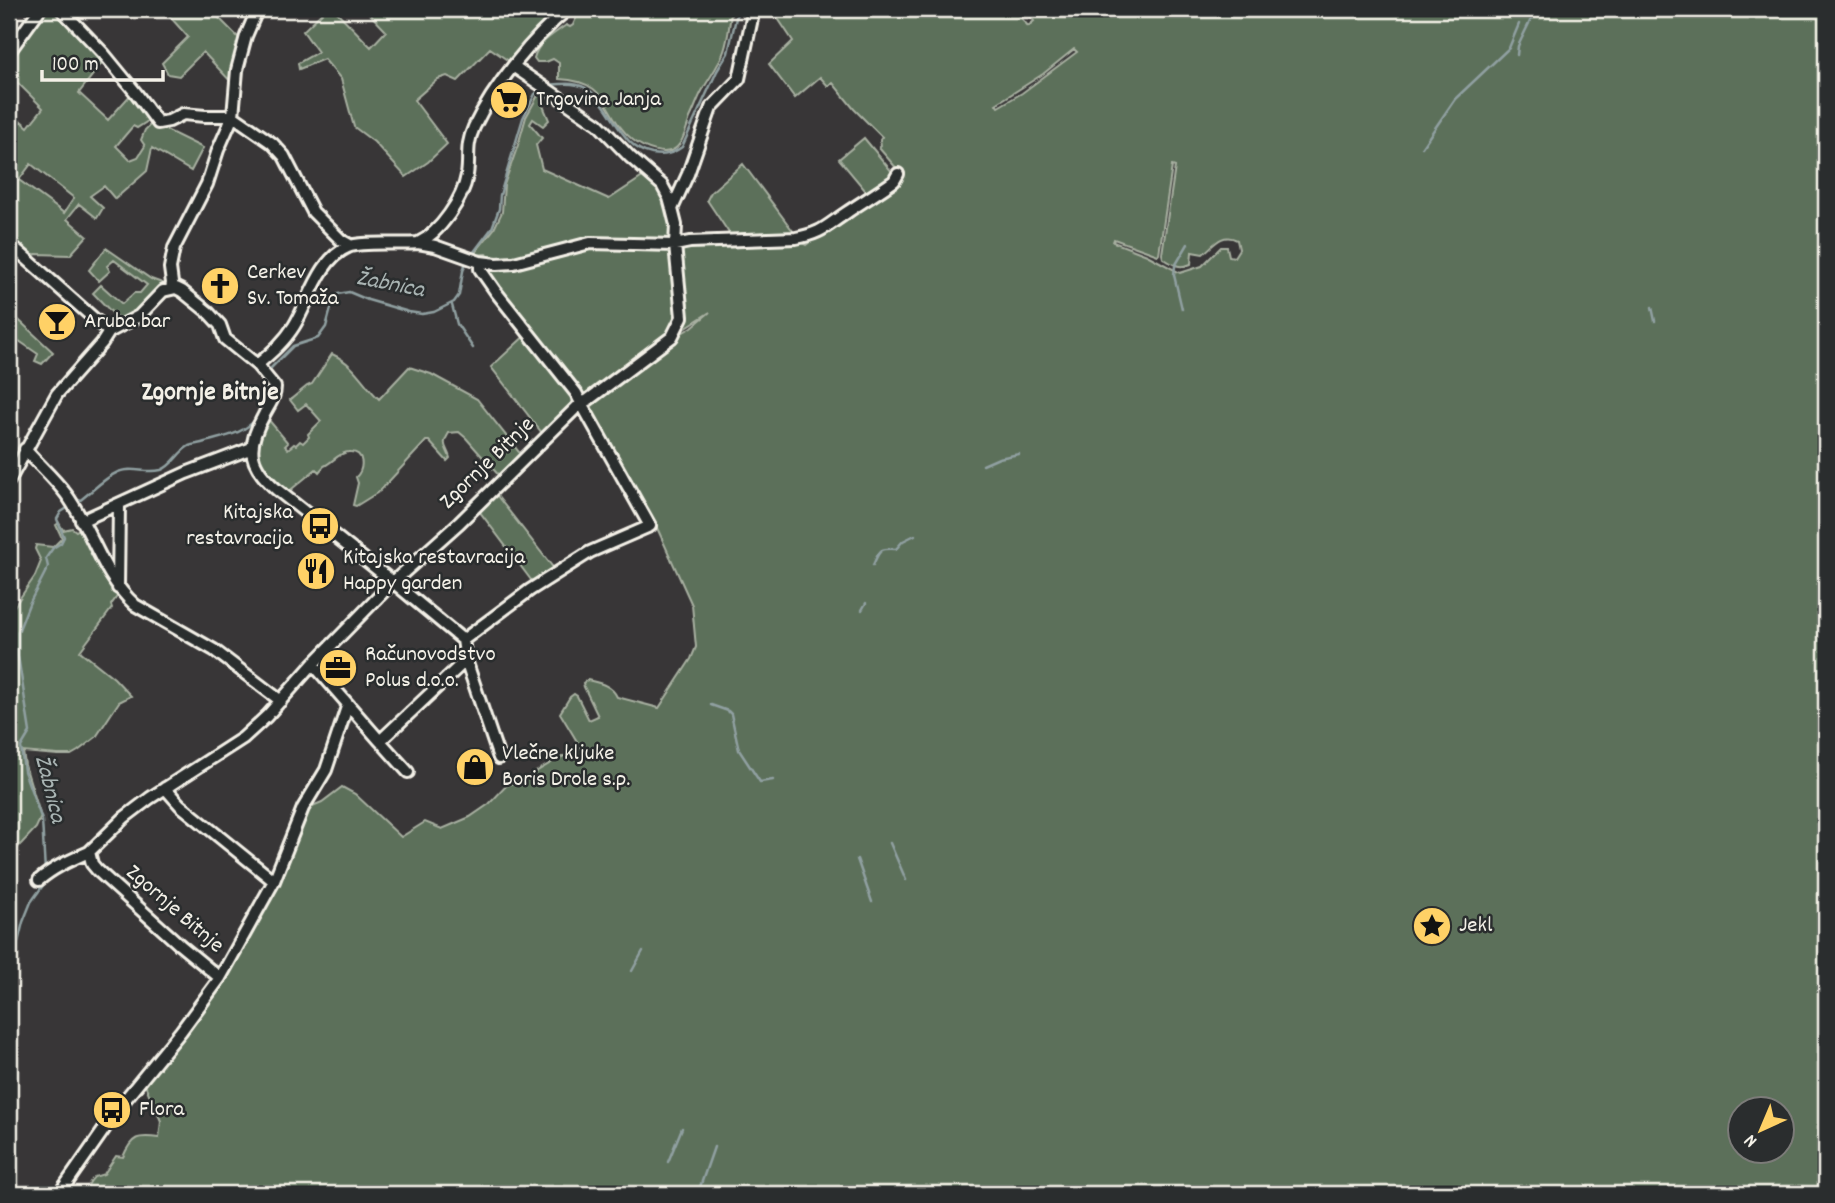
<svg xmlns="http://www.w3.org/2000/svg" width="1835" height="1203" viewBox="0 0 1835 1203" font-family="Dekko,sans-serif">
<rect width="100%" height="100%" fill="#383637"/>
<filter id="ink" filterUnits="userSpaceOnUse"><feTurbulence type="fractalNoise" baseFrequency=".0143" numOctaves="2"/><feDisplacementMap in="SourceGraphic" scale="14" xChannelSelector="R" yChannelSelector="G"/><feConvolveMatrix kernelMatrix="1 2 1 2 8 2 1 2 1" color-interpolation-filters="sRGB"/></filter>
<g filter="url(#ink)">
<path fill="#5c6f5a" stroke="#a8b0a1" stroke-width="2" fill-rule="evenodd" d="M44,9H58L96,49L101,64L79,93L108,120L132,93L151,119L137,128L133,126L116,146L130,160L138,157L145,146L141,140L145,130L154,121L158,126L203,148L191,171L152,148L147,171L115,199L104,186L90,196L103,208L97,218L79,204L67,219L87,236L70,255L36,254L33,257L9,237V137L21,121L28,127L43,108L9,74V59L17,52ZM31,164L74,198L64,213L19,180Z
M163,9H210L243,42L233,84L203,52L179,76L168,74L162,63L188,37Z
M326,9H334L371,47L386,31L365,9H549L555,15L513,64L490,48L458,81L447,76L438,79L414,100L447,144L428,162L406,177L374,142L354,127L341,79L324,59L299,69L298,63L318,52L303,31Z
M584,9H732C729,23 729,37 724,51C719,66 708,79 701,93C697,101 694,110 690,118C687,126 684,141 677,147C666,158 643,148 633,140C601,114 612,81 559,79V63L553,59L546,62H537L534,58C538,42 553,35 566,25L570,27L573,25L577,16Z
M781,9H932L937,15L940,9H1014L1028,26L1034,21L1025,9H1826V1194H83L90,1182L94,1177L104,1174L116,1156L123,1157C132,1136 138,1135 159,1138L161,1121L145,1085L186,1034L221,985L277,889L289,847L305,809L322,802L342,787L355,794L401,837L425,822L442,829L470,817L489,804L507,785L522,780L556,760L581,748L560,713L570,697L574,694L577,696L589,720L598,716L584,687L583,683L587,680C599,683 612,685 617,697L659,708L691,659L696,647L692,605L658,530L588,408L590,404L675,337L692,327L710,312L680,331V255L684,250L696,246L799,241L806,245C819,234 836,230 850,219C868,205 883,187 898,170L879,148L881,146L880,140L882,137L854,109L833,83L828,86L820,77L795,98L769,64L793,41L777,17ZM1074,49L1077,52L1022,93L998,107L996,104L1043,74ZM1172,166L1175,167L1162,254L1163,258C1173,265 1180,269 1191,264L1192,252L1203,254C1214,245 1222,232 1237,240L1239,249L1234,257L1229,256L1227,247H1221L1202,266L1180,273L1147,255L1113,242L1114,239L1158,255L1159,254ZM1741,1108H1783V1150H1741Z
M542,88L546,91L541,101L549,120L543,126L533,119L530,124L542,138L536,145L542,169L609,199L647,174C671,198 671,209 671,241H590L531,256L496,261L486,254L473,255L494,229L502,212L504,185L518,145L526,117Z
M864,138L893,173V179L869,195L839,159Z
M743,164L796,235L731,236L707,200L711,192Z
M594,246L673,247L679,316L670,336L584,399L531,333L485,268L487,265L515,266L577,252L578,249Z
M106,248L151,279L165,284L140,312L120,321L93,293L101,285L122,304L134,293H140L147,285L114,260L107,266L110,271L99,281L89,270Z
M9,311L53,352L42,364L35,361L38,354L9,334Z
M528,333L574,394L571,398V405L542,433L491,367Z
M332,354C356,365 362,383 379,399L409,367L431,374L477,399L522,456L501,478L466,438L459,432L449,433C441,446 446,445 450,458L447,461L429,441H426L380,491L356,506L353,505L358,483L356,477C364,469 365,451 349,452C339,452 332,463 324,466L319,472L316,469L287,493C280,486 267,478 262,469C254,456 261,430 268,419L288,443L285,446L288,449L294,444L296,445L300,441L303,443L309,437L308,434L321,421L306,404L298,410L290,400L307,386L312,384Z
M494,492L555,570L534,584L477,508Z
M59,523L63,530L72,528L76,531L81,528L117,592L118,595L111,605L112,608L80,651L114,678L131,696L119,702L96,737L78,751L71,755H58L23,752L25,765L41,817L36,828L9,857V614L35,576L41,561L35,549L36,545L53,547L62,538L56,525Z"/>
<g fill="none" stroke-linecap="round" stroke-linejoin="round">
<path stroke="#90a0a1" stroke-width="2.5" d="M1517,55L1518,46L1536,9
M547,85C561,84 577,81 589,90C614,108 619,147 652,154C665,156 672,154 682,147L717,71L728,53L738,9
M1422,147L1455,99L1509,48L1519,24
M470,257L492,228L499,209L500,195L523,118L535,94L542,89
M452,305L457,324L473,348
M1652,307L1655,321
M1182,309L1174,275L1175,266L1188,244
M267,372L293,346L318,338L326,327L333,301L338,294L349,292L368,300L409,312L422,314L434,312L454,302L459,295L463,271L466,262
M261,409L266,397L264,381
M983,465L999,458L1019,454
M75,504C90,494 102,479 118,472C132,466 146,474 161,470C173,466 178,452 189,446C194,444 200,444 205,442C226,436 242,435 257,418
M873,565C880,550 879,548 896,549L903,541L915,535
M862,610L866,603
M711,705L728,711L731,714L739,750L760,782L773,780
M890,843L906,880
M857,859L872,902
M45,871L42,820L24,771L21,747L30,732L18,656V632L29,604L48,567L46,558L53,548L61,543L64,537L57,519L61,512L69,507
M632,971L643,951
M9,979L23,922L31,902L44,884V881
M668,1162L682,1128
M700,1187L714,1147"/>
<g stroke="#f4f1e8" stroke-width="16">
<path id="minor" d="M61,9L104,54L136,93L158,123L169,121L183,114L205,116H233L272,143L284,156L313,212L341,240L350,245
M9,52L40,9
M513,66L598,124L630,157L662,185L669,198L672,209
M9,243L109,332L139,316L163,291L176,288L182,291L208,312L220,325L225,339L257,365L275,387C275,399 268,406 263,417C245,449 250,466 276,489L393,582L313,664L267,716L243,738L150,798L125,817L89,852L92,864L97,870L180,945L220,978
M418,243L435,246L480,262L497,264L514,263L590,243L675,245L690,242L796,238C822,233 825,227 846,213C862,202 879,192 894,181L898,174
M480,262V269L496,292L576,393L581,403L650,526L590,552L530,590L463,640L393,582L459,523L581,403L588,400L672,337L682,317L675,245L676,225L672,209L688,174L711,108L739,79L754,9
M171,289L172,283L170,268L174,248L207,184L218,150L233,116L237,70L246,36L255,15V9
M257,365C271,353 284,342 294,326C309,302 319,259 348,247C361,241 401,245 418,243C440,233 463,199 467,175C470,156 465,147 474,127C493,87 533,37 568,9
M25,449C38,464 54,478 66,494C92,529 101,574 135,605L214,650L281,701
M9,481L57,394L102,343L109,332
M81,521L186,473L252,448
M118,588L119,504
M463,640L466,660L499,758
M313,664L380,741L466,660
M380,741L408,772
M165,788L180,805L274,881
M39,880C54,867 71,860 89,852
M59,1194L124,1101L181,1031L220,978L274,881L303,808L326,770L348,704"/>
</g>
<use href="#minor" stroke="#2a2d2e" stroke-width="10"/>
</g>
</g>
<defs>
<g id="supermarket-disc" transform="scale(2.0125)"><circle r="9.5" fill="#ffd166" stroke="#2a2d2e"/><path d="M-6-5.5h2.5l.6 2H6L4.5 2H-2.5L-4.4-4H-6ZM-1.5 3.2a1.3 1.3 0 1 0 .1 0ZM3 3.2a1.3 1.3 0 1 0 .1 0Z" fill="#111"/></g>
<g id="church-disc" transform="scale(2.0125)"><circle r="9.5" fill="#ffd166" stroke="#2a2d2e"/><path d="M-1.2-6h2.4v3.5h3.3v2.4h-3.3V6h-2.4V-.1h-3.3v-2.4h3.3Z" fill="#111"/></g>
<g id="bar-disc" transform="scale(2.0125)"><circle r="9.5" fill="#ffd166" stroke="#2a2d2e"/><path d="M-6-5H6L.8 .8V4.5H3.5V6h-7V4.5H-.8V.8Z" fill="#111"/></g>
<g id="bus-disc" transform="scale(2.0125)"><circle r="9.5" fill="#ffd166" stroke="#2a2d2e"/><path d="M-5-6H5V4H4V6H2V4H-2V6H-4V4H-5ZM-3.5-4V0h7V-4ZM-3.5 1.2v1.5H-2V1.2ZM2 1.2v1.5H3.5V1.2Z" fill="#111"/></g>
<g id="restaurant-disc" transform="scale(2.0125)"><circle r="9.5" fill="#ffd166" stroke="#2a2d2e"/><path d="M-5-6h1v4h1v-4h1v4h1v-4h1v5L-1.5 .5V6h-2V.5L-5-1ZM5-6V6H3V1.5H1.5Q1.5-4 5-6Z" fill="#111"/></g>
<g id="office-disc" transform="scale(2.0125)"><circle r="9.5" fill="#ffd166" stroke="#2a2d2e"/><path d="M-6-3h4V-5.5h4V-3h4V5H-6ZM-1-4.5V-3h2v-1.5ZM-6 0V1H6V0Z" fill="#111"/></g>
<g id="shop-disc" transform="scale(2.0125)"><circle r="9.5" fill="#ffd166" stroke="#2a2d2e"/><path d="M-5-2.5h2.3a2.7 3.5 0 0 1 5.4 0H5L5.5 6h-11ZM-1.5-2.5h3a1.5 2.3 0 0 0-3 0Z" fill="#111"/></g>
<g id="sight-disc" transform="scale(2.0125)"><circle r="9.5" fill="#ffd166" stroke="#2a2d2e"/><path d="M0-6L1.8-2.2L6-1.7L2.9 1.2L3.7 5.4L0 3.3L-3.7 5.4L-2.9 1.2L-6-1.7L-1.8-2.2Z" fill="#111"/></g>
</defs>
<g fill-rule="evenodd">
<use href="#supermarket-disc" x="509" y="100"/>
<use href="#church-disc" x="220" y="286"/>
<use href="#bar-disc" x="57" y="322"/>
<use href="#bus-disc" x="320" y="526"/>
<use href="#restaurant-disc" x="316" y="571"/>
<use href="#office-disc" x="338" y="668"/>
<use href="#shop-disc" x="475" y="767"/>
<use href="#sight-disc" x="1432" y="926"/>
<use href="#bus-disc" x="112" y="1110"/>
</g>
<g text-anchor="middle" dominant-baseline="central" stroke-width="5" stroke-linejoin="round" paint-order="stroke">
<g font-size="23" fill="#f4f1e8" stroke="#2a2d2e" text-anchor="start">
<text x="536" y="100">Trgovina Janja</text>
<text x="247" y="273">Cerkev<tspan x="247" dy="26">Sv. Tomaža</tspan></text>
<text x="84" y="322">Aruba bar</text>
<text x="293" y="513" text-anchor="end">Kitajska<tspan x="293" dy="26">restavracija</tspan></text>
<text x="343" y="558">Kitajska restavracija<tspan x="343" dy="26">Happy garden</tspan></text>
<text x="365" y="655">Računovodstvo<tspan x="365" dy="26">Polus d.o.o.</tspan></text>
<text x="502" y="754">Vlečne kljuke<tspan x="502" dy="26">Boris Drole s.p.</tspan></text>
<text x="1459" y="926">Jekl</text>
<text x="139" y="1110">Flora</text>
</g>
<g font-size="23" fill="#f4f1e8" stroke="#2a2d2e">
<text transform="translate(488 464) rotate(-44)">Zgornje Bitnje</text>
<text transform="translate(174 910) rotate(41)">Zgornje Bitnje</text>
</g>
<g font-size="24" font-style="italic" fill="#a9b4b3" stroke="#2a2d2e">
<text transform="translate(390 285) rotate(11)">Žabnica</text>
<text transform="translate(49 789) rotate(76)">Žabnica</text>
</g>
<g font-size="26" font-weight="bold" fill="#f4f1e8" stroke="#2a2d2e">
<text x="210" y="393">Zgornje Bitnje</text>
</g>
</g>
<rect width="1835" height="1203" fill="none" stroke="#2a2d2e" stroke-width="35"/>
<rect x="18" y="18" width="1800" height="1168" fill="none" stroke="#f4f1e8" stroke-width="2.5" filter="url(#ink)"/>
<g transform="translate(1761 1130) rotate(224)"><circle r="33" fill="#2a2d2e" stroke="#7b7b78" stroke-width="2"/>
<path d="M0-5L12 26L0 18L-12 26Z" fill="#ffd166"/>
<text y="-10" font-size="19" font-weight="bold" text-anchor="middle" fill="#f4f1e8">N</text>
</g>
<path d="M42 70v10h121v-10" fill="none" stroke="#f4f1e8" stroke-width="3.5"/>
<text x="52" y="70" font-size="21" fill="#f4f1e8" stroke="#2a2d2e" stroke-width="5" paint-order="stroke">100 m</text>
</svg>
